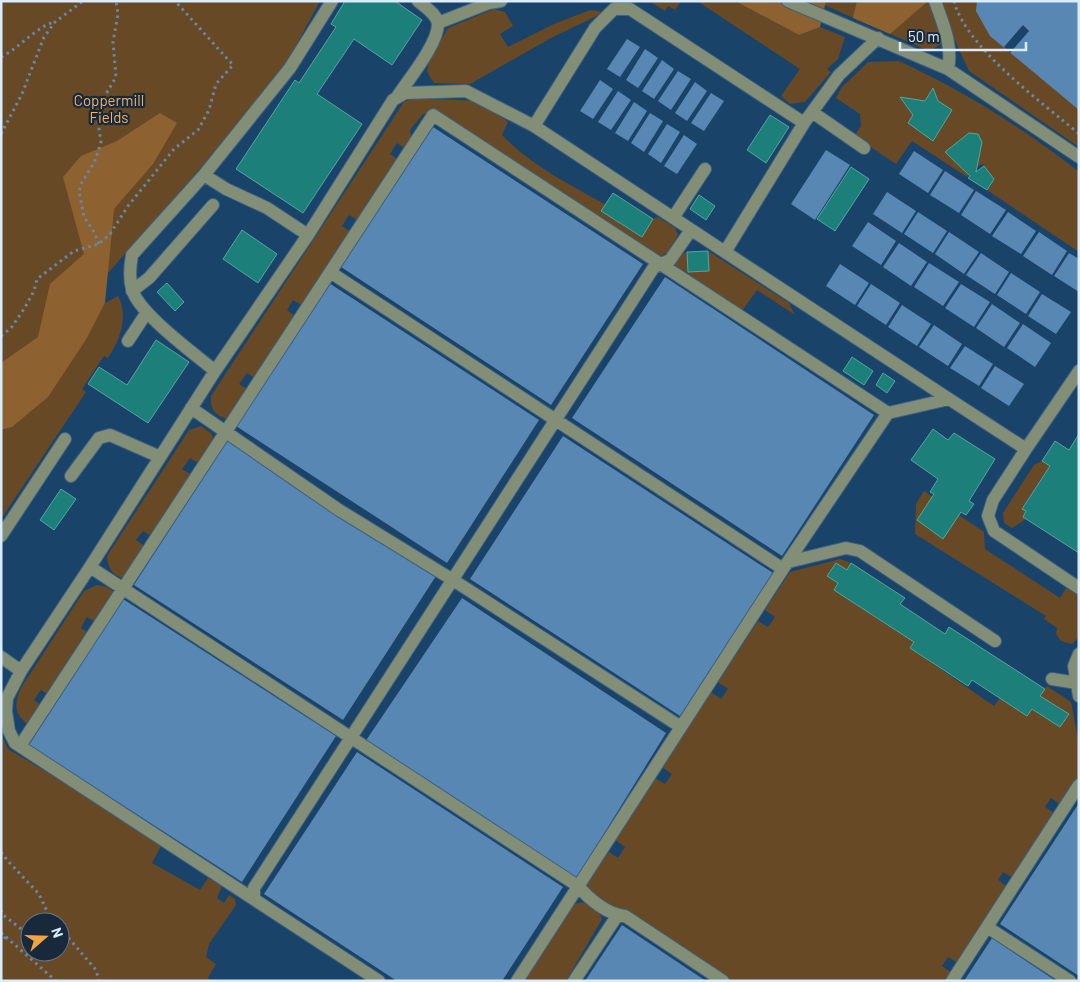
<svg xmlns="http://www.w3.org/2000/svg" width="1080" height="982" viewBox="0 0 1080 982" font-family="Barlow,sans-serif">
<rect width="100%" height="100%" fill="#194369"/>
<path fill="#684926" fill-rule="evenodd" d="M1,1H320L285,66L198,171L108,273L1,387Z
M654,1H681L675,10L668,6L665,11L652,3Z
M697,1H735L799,35L820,27L845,37L838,59L827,69L831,72L805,102L790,104L781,96L800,69Z
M815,1H1079V147L969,71L953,36L944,39L943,43L929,51Z
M494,9L505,12L513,26L500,34L508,47L554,24L590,10L605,12L551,38L470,84L434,83L427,72L429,61L448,28Z
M899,61C962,90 1024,128 1079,172V252L987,190L994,179L983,164L974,167L967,177L912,141L896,164L854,136L861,126L860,114L836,98L841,88L868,62Z
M414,98L480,101L508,122L502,135C530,165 570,185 606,205L602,211L641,237L653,219L658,217L675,228L678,235L668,252L661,256L444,117L435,113L423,114L410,130L412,140L406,149L397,143L390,154L399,160L359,221L349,215L342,226L352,233L303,306L293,300L287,310L296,317L256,379L247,373L239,384L248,390L232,414L226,419C213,413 210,409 211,396L404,102Z
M708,251L789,303L795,315L757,290L742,311L675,265L681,255L687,252L688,272L708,271Z
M118,296C129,316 120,340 108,358L104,356L82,389L86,392L1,519V430L12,427L87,338L105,303Z
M201,426L212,434L214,445L201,465L190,458L182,469L193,476L154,538L143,531L136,540L147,548L126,580C113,575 108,570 107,556L189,430Z
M1042,461L1054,468L1045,473L1022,508L1026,511L1023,517L1026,519L1012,528L1004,523L1003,513L1034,465Z
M924,491L984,532L985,549L1060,598L1066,588L1079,596V637L1072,644L1061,641L1056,634L1057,628L1044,619L1046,616L915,534L916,504Z
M840,559L851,563L847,570L836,564L828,576L838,583L834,590L914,642L910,648L994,706L1000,698L1027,716L1032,709L1060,727L1068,714L1040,696L1047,686L1071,702L1079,744V777L1061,805L1051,798L1045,807L1055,814L1013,878L1003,872L998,880L1008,887L958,963L948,957L942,966L952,973L946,981H730L623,910L602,901L585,887L607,851L618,858L625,847L615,840L655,778L665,784L672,774L662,767L711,692L721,699L728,689L718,682L758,621L768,627L775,617L765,610L790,572Z
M97,585L107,587L116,593L97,623L87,617L81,628L90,634L49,695L41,690L34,700L42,706L29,726C15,714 13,706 21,688L84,591Z
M1,734L8,749L97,802L161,846L152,863L200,890L208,878L222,886L217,898L224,903L229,895L235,899L236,905L209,944L206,957L216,964L208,978L211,981H1ZM30,922H60V952H30Z
M584,902L599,912L602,919L566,981H524L574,904Z"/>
<path fill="#8d6230" d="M735,1H826L820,27L799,35Z
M857,1H928L890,34L853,18Z
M160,113L177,123L153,164L114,209L105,303L87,338L48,397L12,427L1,430V363L38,337L50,284L84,254L63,177L81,156L117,141Z"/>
<path fill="#5887b4" d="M977,1H1079V110L990,36L976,11Z
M627,39L640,47L620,77L607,69Z
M645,49L658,58L638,88L626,80Z
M662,60L674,69L654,99L642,91Z
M678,71L691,79L671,110L658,101Z
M600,80L613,89L593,119L580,111Z
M695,82L707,91L687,121L675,113Z
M618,91L631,100L611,130L598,122Z
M711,93L724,101L704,131L691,123Z
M634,102L647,111L628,141L615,133Z
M650,113L663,121L644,152L631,143Z
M667,124L680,132L661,163L648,154Z
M433,127L643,264L551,405L341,267Z
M684,135L697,144L677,174L664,166Z
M826,150L850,165L815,220L791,204Z
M914,151L943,170L928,193L899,174Z
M945,171L974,190L959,213L930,195Z
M976,191L1006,210L990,234L961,215Z
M887,192L916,211L902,233L873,214Z
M918,212L947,231L933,253L904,234Z
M1008,212L1036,231L1021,254L992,236Z
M868,222L896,241L881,265L852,246Z
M949,232L979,252L964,274L935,254Z
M1039,232L1067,251L1052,275L1023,256Z
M899,243L927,262L911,286L883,267Z
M981,253L1009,272L995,294L966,275Z
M1069,253L1079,259V292L1054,276Z
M929,263L959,282L943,306L914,287Z
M840,264L869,283L855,305L826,286Z
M1011,273L1040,292L1026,314L997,295Z
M665,277L874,415L782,556L572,418Z
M329,283L539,420L447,563L236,426Z
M871,284L900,303L886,325L857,306Z
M961,284L990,302L974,327L945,308Z
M1042,294L1071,312L1056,334L1028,316Z
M992,304L1020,323L1004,347L976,328Z
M902,305L931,324L917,346L888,327Z
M1023,324L1051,343L1035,367L1007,348Z
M934,325L962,344L948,366L919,347Z
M965,346L993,364L979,386L950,368Z
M995,366L1024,384L1009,406L981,388Z
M563,436L773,573L680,716L470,579Z
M227,441L436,576L343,720L134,585Z
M462,598L666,733L576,879L365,742Z
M123,599L336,736L242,882L29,745Z
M357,752L563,887L502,981H397L264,894Z
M1079,803V976L1000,924Z
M622,925L706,981H585Z
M992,938L1056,981H964Z"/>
<path fill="#194369" d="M1023,25L1029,31L1010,53L1004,47Z"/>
<path fill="#1d7f79" stroke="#56a59f" d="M345,1H395L422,20L392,65L354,39L317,94L362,124L303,213L236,169L295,80L299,83L336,27L331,24Z
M933,88L938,101L952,110L933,141L908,123L913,115L900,97L925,101Z
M770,115L789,127L766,163L747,150Z
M969,133L978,134L982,142L976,172L984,166L994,179L987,190L968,178L970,176L945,152Z
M851,167L869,179L835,231L817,219Z
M613,193L653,219L642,237L601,211Z
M699,195L715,206L706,220L690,209Z
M242,230L277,254L258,283L223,259Z
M708,251L709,271L688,272L687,252Z
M167,283L184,302L175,311L157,292Z
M156,340L189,362L148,423L88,384L99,367L127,385Z
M852,357L873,371L864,385L843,371Z
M883,373L895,381L887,393L876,385Z
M933,429L948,440L954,433L995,459L969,501L974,504L966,515L961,512L943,539L917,520L934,494L930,492L938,479L911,460Z
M1079,434V553L1023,517L1026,511L1022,509L1050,466L1042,461L1055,441L1069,450Z
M61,489L76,499L54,530L40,520Z
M836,563L847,570L851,563L905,598L900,604L945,634L949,627L1045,689L1040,696L1069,714L1060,727L1032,709L1027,716L972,680L968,686L910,648L914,642L834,590L838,583L827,576Z"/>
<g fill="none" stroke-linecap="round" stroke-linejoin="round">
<g stroke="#3c6184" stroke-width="14">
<path id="minor" d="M788,1L948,69L1079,157
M935,1C943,24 953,45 948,69
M438,23L489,3L501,1
M397,97C408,80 438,44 438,24C437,14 425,7 418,1
M812,112L864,148
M804,123L725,252L949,399
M534,126L595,28L614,9H630L804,123L839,75L878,38
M204,175L226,189L267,208L308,235
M673,218L705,169
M330,272L783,569
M132,291L149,278L213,205
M128,341L147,312
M215,371C195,354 138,313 132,289C129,278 130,266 132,255L204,175L290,68L332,1
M191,408L339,510L453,580L681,727
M1026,449L993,500L988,516L994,531L1079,588
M71,476L99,438L110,435L160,457
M1,536L65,439
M788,562L846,548L860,551L995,641
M90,567L578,886C589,899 608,915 625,916L723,981
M1079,654L1074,666L1079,696
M1,657L21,671
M1052,679L1077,683
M20,746L433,115L888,413
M254,899V888L654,267L670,260L691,230
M987,927L1070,981
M379,981L15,743L9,731L6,711L7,698L21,671L90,567L215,371L308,235L393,100L405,93L466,91L534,126L725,252
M517,981L783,569L888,413L949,399L1026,449L1079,371
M574,981L617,916
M952,981L1079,785"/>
</g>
<path stroke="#6787a5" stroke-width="3" stroke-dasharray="2.5 4" stroke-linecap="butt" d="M954,1C966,48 1042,102 1079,134
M1,57C21,47 33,29 54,22
M1,134L22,94L44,37L55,22L83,1
M99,244L93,230L84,217L79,191L82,182L94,163L101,143L98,121L102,101L116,77L113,42L118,14L116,1
M1,336L11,328L24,309L34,291L37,279L74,251L99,244L110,234L128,206L174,149L198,130L209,110L216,84L233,65L175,1
M1,852L7,860L39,894L51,920
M1,910L2,914L20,928L30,930
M60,928L96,970L99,981
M1,933L6,937L1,941
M6,937L56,981
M28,955L30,930"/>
<use href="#minor" stroke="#838e77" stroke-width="12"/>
</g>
<g text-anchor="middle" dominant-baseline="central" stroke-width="4.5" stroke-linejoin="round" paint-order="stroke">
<g font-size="15" fill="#f0b169" stroke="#17293a">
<text x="109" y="100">Coppermill<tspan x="109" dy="17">Fields</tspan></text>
</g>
</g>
<rect width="1080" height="982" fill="none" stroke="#daecfe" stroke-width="5"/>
<g transform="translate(45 937) rotate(70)"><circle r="24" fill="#17293a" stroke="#657788"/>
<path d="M0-4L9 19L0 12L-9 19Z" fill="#f3a442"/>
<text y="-8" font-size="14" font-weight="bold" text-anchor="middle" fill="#daecfe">N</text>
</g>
<path d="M900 42v8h126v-8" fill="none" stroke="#daecfe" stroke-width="2.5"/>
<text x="908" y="42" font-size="15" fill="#daecfe" stroke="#17293a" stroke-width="4" paint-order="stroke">50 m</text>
</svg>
